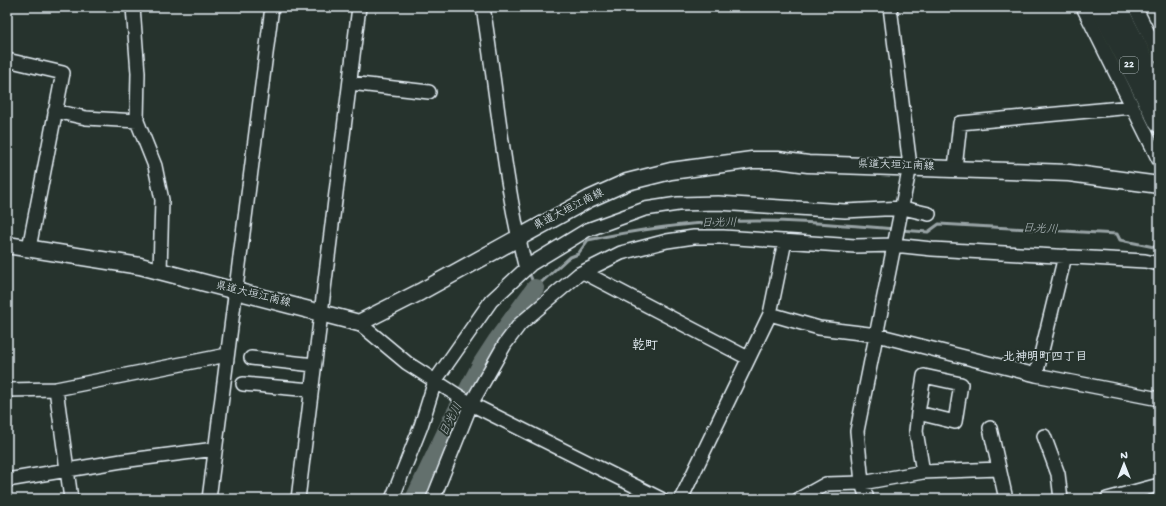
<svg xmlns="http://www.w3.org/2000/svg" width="1166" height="506" viewBox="0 0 1166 506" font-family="'Gochi Hand','Klee One',sans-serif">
<rect width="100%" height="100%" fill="#26332d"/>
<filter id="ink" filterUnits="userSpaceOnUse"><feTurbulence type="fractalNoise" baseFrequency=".025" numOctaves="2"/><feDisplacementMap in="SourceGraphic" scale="8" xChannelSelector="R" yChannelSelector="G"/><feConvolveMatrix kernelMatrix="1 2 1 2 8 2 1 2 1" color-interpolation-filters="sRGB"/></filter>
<g filter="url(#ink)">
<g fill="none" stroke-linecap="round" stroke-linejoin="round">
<path stroke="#98a3a5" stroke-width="3" d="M900,230L928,232L939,224L1117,234L1120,240L1159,248
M529,272L535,288L568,258L578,254L588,240C632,231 676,224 721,222C779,219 837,224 894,229"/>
<path stroke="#636f6d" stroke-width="18" d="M414,499L451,421L482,363L497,340L535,288"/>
<g stroke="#e8f1f8" stroke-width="16">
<path id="minor" d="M133,7L138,73L137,121L155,166L162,200L160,271
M483,7C497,94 504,183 526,269
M1083,7L1159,160
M1135,7L1159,55
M7,60L63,73L29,248
M350,83L429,92
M55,111L86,118L137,121
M955,168L960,123L1132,107
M583,272L748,358
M770,314L785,241
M359,323L407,363L471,404L661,499
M251,358L314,365
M1036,375L1065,256
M243,384L311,390
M56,389L71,499
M7,390L56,389L227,355
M918,413L924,376L961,384L955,422L918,413L916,431L923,472
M990,428L1006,499
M1044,436L1058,474L1061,499
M7,480L122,461L215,449
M209,499L272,7
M298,499L359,7
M392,499L421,426L435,381L491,301L531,264L587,230L645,209L678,204L718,203L845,211L903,208L929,214
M433,499L471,404L505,344L520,324L579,274L621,253L667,241L694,237H723L855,246L894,245L932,249L1145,261L1159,264
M681,499L770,314L819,328L877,335L1036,375L1159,399
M799,499L826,484L862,483L923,472L999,469
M867,499L862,483L857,431L910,166L890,7
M1107,499L1159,485"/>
</g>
<g stroke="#e8f1f8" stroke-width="19">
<path id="major" d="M7,245L140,266L359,323L420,292L589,199L627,182L671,171L752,160H778L808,164L1069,173L1159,185"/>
</g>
<g stroke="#e8f1f8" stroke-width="22">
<path id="highway" d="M1100,7L1159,123
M1117,7L1159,89"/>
</g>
<use href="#minor" stroke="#26332d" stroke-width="13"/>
<use href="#major" stroke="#26332d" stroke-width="16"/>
<use href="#highway" stroke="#26332d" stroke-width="19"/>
</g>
</g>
<g text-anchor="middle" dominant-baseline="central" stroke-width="4" stroke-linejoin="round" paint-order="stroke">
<rect fill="#26332d" stroke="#aeb8bb" stroke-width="1" x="1120" y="57" width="18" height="16" rx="3"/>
<g font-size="10" font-weight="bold" fill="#e8f1f8">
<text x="1129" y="65">22</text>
</g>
<g font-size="11" fill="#e8f1f8" stroke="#26332d">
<text transform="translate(896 166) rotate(2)">県道大垣江南線</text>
<text transform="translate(569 210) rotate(-27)">県道大垣江南線</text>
<text transform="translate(253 295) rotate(14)">県道大垣江南線</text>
</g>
<g font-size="12" font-style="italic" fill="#b3bdc0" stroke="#26332d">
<text transform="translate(719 224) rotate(-1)">日光川</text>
<text transform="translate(1040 230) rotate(3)">日光川</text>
<text transform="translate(452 420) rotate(-63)">日光川</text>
</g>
<g font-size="12" font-weight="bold" fill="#e8f1f8" stroke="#26332d">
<text x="1045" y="358">北神明町四丁目</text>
</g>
<g font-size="13" font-weight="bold" fill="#e8f1f8" stroke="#26332d">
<text x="645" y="346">乾町</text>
</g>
</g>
<rect width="1166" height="506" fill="none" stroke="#26332d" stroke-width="24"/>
<rect x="12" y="12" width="1142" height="482" fill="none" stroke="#e8f1f8" stroke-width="1.5" filter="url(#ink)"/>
<g transform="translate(1124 464)" stroke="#26332d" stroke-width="3" paint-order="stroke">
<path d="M0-3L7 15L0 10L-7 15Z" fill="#e8f1f8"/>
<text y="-6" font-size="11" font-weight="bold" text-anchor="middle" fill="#e8f1f8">N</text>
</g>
</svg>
